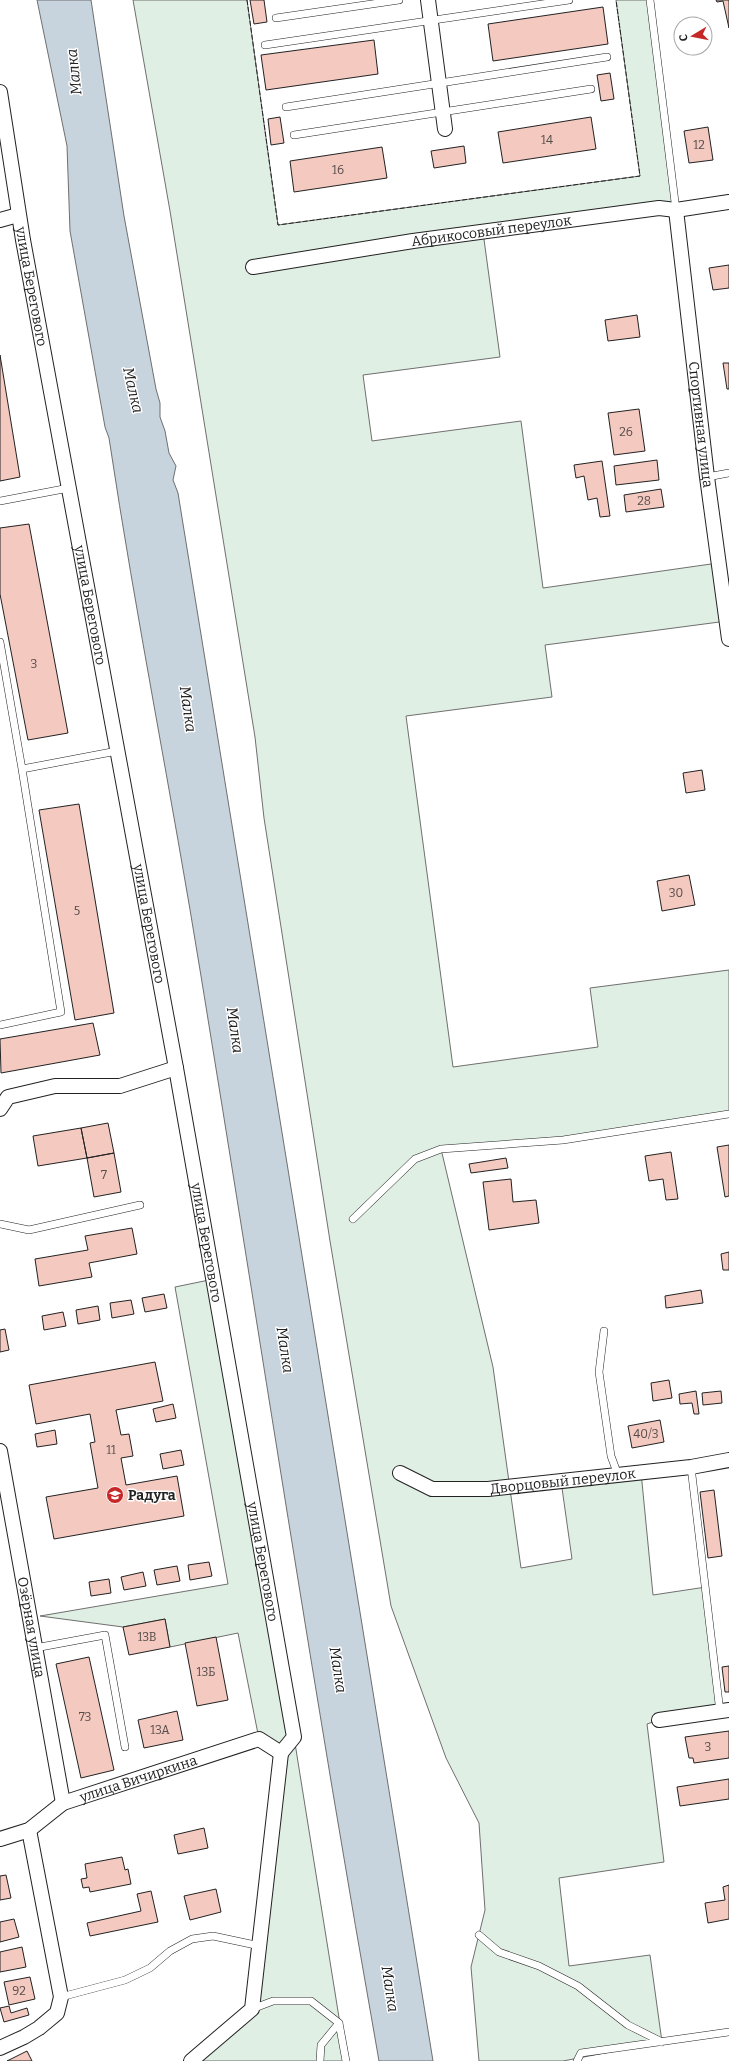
<svg xmlns="http://www.w3.org/2000/svg" width="729" height="2061" viewBox="0 0 729 2061" font-family="Bitter,serif">
<rect width="100%" height="100%" fill="#fff"/>
<path fill="#e0efe3" stroke="#6f6f6f" d="M133,0H247L278,225L640,176L616,0H650L676,210L483,232L500,357L363,375L372,441L521,421L543,588L718,563L727,621L545,645L552,697L406,716L453,1067L598,1047L590,988L729,970V1114L563,1140L441,1149L493,1367L521,1568L572,1559L561,1481L641,1472L653,1595L706,1587L720,1712L659,1720L647,1724L664,1862L559,1878L569,1966L650,1955L662,2042L563,2061H479L471,1967L485,1910L479,1823L446,1758L391,1606L330,1241L264,818L255,737L170,211Z
M214,1279L294,1737L346,2061H191L252,2009L281,1753L259,1739L238,1633L170,1647L165,1619L123,1627L40,1616L228,1584L175,1287Z"/>
<path fill="#c7d3dd" stroke="#6f6f6f" d="M37,0H91L124,216L156,389L160,403V417L165,431L169,453L176,466L173,480L178,493L433,2061H379C315,1700 260,1337 201,976C172,796 136,618 109,438L105,427L70,231L67,146Z"/>
<path fill="#f3c9c0" stroke="#222" d="M250,0H264L267,22L254,24Z
M716,0H729V28L723,1L717,2Z
M603,7L608,44L493,61L488,24Z
M374,40L378,74L266,90L261,55Z
M610,73L614,99L601,101L597,75Z
M280,117L284,143L271,145L268,119Z
M591,117L596,149L503,163L498,132Z
M708,127L713,160L689,163L684,131Z
M464,146L466,163L434,168L431,151Z
M382,147L387,178L294,192L290,161Z
M729,265V288L713,290L709,268Z
M637,315L640,337L608,341L605,320Z
M0,355L20,477L0,481Z
M723,363H729V389H727Z
M639,409L645,451L614,455L608,413Z
M657,460L659,480L616,485L614,466Z
M602,461L610,516L600,517L597,498L588,500L584,476L576,478L574,465Z
M661,489L664,507L626,512L624,495Z
M29,524L68,733L28,740L0,594V528Z
M702,770L705,790L686,793L683,773Z
M79,804L114,1013L75,1020L39,810Z
M689,875L695,905L662,911L657,881Z
M93,1023L100,1055L1,1073L0,1039Z
M108,1123L114,1153L87,1158L81,1128Z
M81,1128L87,1158L38,1166L33,1136Z
M729,1145V1196L725,1197L717,1147Z
M671,1152L678,1199L666,1200L663,1179L649,1181L645,1156Z
M114,1153L121,1192L94,1197L87,1158Z
M506,1158L508,1168L471,1173L469,1164Z
M511,1179L513,1202L536,1200L539,1223L489,1230L483,1182Z
M132,1228L137,1254L89,1263L92,1277L39,1286L35,1259L88,1250L85,1236Z
M729,1252V1270H723L721,1254Z
M701,1290L703,1303L666,1308L665,1296Z
M164,1294L167,1308L145,1312L142,1298Z
M131,1300L134,1314L112,1318L110,1303Z
M98,1306L100,1320L78,1324L76,1310Z
M63,1312L66,1326L44,1330L42,1316Z
M5,1329L9,1350L0,1352V1330Z
M155,1362L163,1401L116,1410L121,1435L129,1434L133,1456L121,1458L126,1485L177,1476L184,1516L54,1539L46,1497L98,1488L90,1443L95,1442L90,1414L36,1424L29,1385Z
M669,1380L672,1398L653,1401L651,1383Z
M696,1391L699,1414H694L692,1403L680,1404L679,1394Z
M721,1391L722,1403L703,1405L702,1393Z
M173,1404L176,1418L156,1422L153,1409Z
M660,1420L664,1442L632,1448L628,1426Z
M55,1430L57,1444L37,1447L35,1434Z
M181,1450L184,1465L163,1469L160,1454Z
M714,1490L722,1556L708,1558L700,1492Z
M209,1562L212,1576L190,1580L188,1565Z
M177,1566L180,1581L157,1585L154,1570Z
M143,1572L146,1586L124,1590L121,1577Z
M109,1579L111,1593L91,1596L89,1582Z
M165,1619L170,1647L129,1655L123,1627Z
M216,1637L228,1700L197,1706L185,1643Z
M89,1657L114,1770L81,1778L56,1664Z
M729,1666V1692H725L722,1667Z
M177,1711L183,1740L144,1748L138,1720Z
M729,1731V1758L694,1763L693,1758H689L685,1737Z
M729,1779V1799L680,1806L677,1787Z
M204,1828L208,1848L178,1854L174,1835Z
M122,1857L125,1870L128,1869L131,1884L90,1892L89,1887L83,1888L81,1879L87,1878L85,1864Z
M6,1875L11,1898L0,1900V1876Z
M729,1885V1919L708,1923L705,1903L725,1900L723,1887Z
M216,1889L221,1912L190,1920L184,1896Z
M151,1891L158,1922L90,1936L87,1923L141,1911L137,1894Z
M14,1919L19,1937L0,1942V1922Z
M22,1947L26,1967L0,1972V1952Z
M30,1977L35,1999L9,2005L4,1982Z
M9,2006L11,2013L27,2008L29,2015L4,2022L0,2008Z
M27,2051L32,2061H7Z"/>
<g fill="none" stroke-linecap="round" stroke-linejoin="round">
<g stroke="#222" stroke-width="8">
<path id="lane" d="M650,0L676,210
M276,18L399,0
M265,45L569,0
M286,107L607,57
M294,135L591,89
M707,477L729,473
M0,501L69,488
M0,642L22,769
M0,1025L61,1012L22,769L117,751
M353,1219L415,1159L441,1149L563,1140L729,1114
M0,1224L29,1230L140,1205
M604,1331L599,1372L611,1456L618,1475
M691,1467L720,1712
M35,1648L105,1635L125,1747
M479,1935L499,1952L539,1966L578,1986L628,2025L662,2042
M61,1997L125,1980L150,1968L170,1951L192,1939L213,1936L260,1946
M252,2009L273,2001H311L339,2023L346,2061
M320,2061L321,2045L339,2023
M577,2061L581,2053L729,2032"/>
</g>
<g stroke="#222" stroke-width="16">
<g id="street">
<path d="M428,0L445,129"/>
<path id="s1" d="M0,92L23,240L176,1068L294,1737L281,1753"/>
<path id="s2" d="M676,210L707,477L729,639"/>
<path d="M0,220L18,215"/>
<path id="s3" d="M253,267L413,241L659,208L676,210L729,202"/>
<path d="M0,1109L8,1097L55,1086H120L176,1068"/>
<path id="s4" d="M0,1451L63,1803"/>
<path id="s5" d="M400,1473L432,1489H488L691,1467L729,1460"/>
<path d="M659,1720L729,1710"/>
<path id="s6" d="M0,1839L29,1830L63,1803L259,1739L281,1753"/>
<path d="M0,2048L24,2037L39,2028L57,2013L61,1997L29,1830"/>
<path d="M191,2061L252,2009L281,1753"/>
</g>
</g>
<use href="#lane" stroke="#fff" stroke-width="7"/>
<use href="#street" stroke="#fff" stroke-width="14"/>
<path stroke="#222" stroke-width="1" stroke-dasharray="5 2" stroke-linecap="butt" d="M247,0L278,225L640,176L616,0"/>
</g>
<defs>
<g id="school-disc" transform="scale(0.9)"><circle r="9.5" fill="#c62828" stroke="#fff"/><path d="M0-5L7-2L0 1L-7-2ZM-4 1L0 2.5L4 1V4Q0 6-4 4Z" fill="#fff"/></g>
</defs>
<g fill-rule="evenodd">
<use href="#school-disc" x="115" y="1495"/>
</g>
<g text-anchor="middle" dominant-baseline="central" stroke-width="3" stroke-linejoin="round" paint-order="stroke">
<g font-size="12" fill="#564c4a">
<text x="547" y="140">14</text>
<text x="699" y="145">12</text>
<text x="338" y="170">16</text>
<text x="626" y="432">26</text>
<text x="644" y="501">28</text>
<text x="34" y="664">3</text>
<text x="676" y="893">30</text>
<text x="77" y="911">5</text>
<text x="104" y="1175">7</text>
<text x="646" y="1434">40/3</text>
<text x="111" y="1450">11</text>
<text x="147" y="1637">13В</text>
<text x="206" y="1672">13Б</text>
<text x="85" y="1717">73</text>
<text x="160" y="1730">13А</text>
<text x="708" y="1747">3</text>
<text x="19" y="1991">92</text>
</g>
<g font-size="14" fill="#222" stroke="#fff">
<text stroke="none"><textPath href="#s3" startOffset="241">Абрикосовый переулок</textPath></text>
<text stroke="none"><textPath href="#s1" startOffset="197">улица Берегового</textPath></text>
<text stroke="none"><textPath href="#s2" startOffset="216">Спортивная улица</textPath></text>
<text stroke="none"><textPath href="#s1" startOffset="521">улица Берегового</textPath></text>
<text stroke="none"><textPath href="#s1" startOffset="845">улица Берегового</textPath></text>
<text stroke="none"><textPath href="#s1" startOffset="1169">улица Берегового</textPath></text>
<text stroke="none"><textPath href="#s5" startOffset="167">Дворцовый переулок</textPath></text>
<text stroke="none"><textPath href="#s1" startOffset="1493">улица Берегового</textPath></text>
<text stroke="none"><textPath href="#s4" startOffset="179">Озёрная улица</textPath></text>
<text stroke="none"><textPath href="#s6" startOffset="153">улица Вичиркина</textPath></text>
</g>
<g font-size="14" font-weight="bold" fill="#222" stroke="#fff" text-anchor="start">
<text x="128" y="1495">Радуга</text>
</g>
<g font-size="15" font-style="italic" fill="#222" stroke="#fff">
<text transform="translate(74 72) rotate(-96)">Малка</text>
<text transform="translate(133 390) rotate(77)">Малка</text>
<text transform="translate(188 709) rotate(82)">Малка</text>
<text transform="translate(235 1030) rotate(82)">Малка</text>
<text transform="translate(285 1350) rotate(81)">Малка</text>
<text transform="translate(338 1670) rotate(81)">Малка</text>
<text transform="translate(390 1989) rotate(81)">Малка</text>
</g>
</g>
<g transform="translate(693 36) rotate(260)"><circle r="19" fill="#ffffff" stroke="#a7a7a7"/>
<path d="M0-3L7 15L0 10L-7 15Z" fill="#c62828"/>
<text y="-6" font-size="11" font-weight="bold" text-anchor="middle" fill="#222222">С</text>
</g>
</svg>
